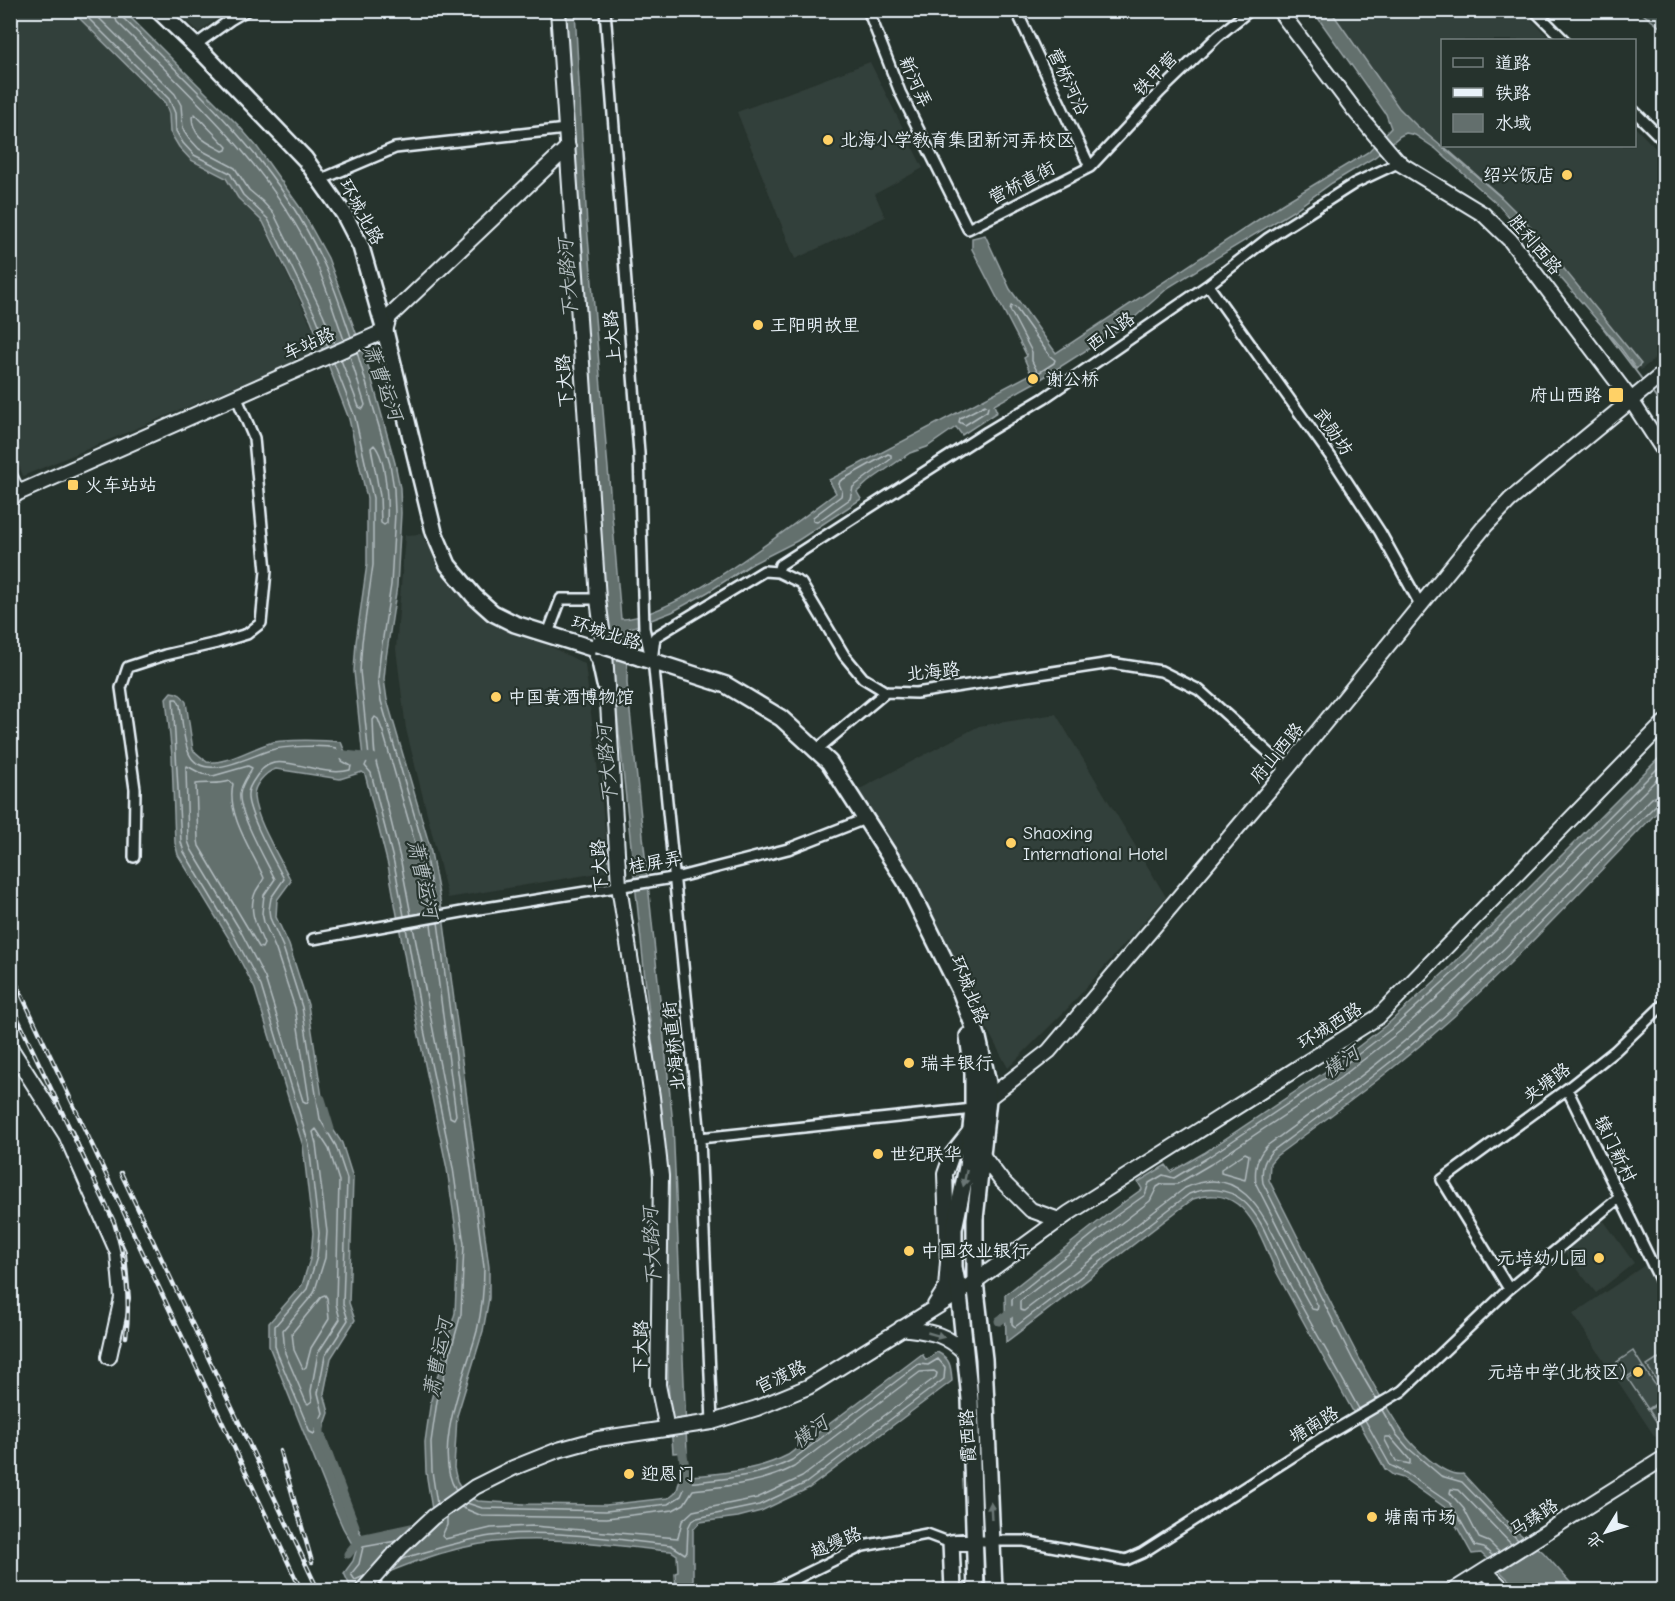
<svg xmlns="http://www.w3.org/2000/svg" width="1675" height="1601" viewBox="0 0 1675 1601" font-family="'Comic Neue','LXGW WenKai TC',sans-serif">
<rect width="100%" height="100%" fill="#26332d"/>
<filter id="ink" filterUnits="userSpaceOnUse"><feTurbulence type="fractalNoise" baseFrequency=".0167" numOctaves="2"/><feDisplacementMap in="SourceGraphic" scale="12" xChannelSelector="R" yChannelSelector="G"/><feConvolveMatrix kernelMatrix="1 2 1 2 8 2 1 2 1" color-interpolation-filters="sRGB"/></filter>
<g filter="url(#ink)">
<path fill="#333f3a" d="M11,11H79L183,113L257,212L323,350L23,476L11,444Z
M176,11H219L222,14L199,32Z
M1323,11H1523L1551,40H1442V146H1634L1635,127L1664,157V351L1641,370L1490,194L1378,91Z
M870,62L923,168L875,194L885,217L795,259L737,112Z
M421,534L468,605L585,664L610,871L448,898L406,729L396,649L405,535Z
M1056,714L1166,897L1068,1008L1008,1068L858,790L979,726Z
M1604,1221L1634,1263L1596,1293L1564,1252Z
M1648,1263L1664,1297V1431L1655,1437L1573,1314Z"/>
<path fill="#3e4b47" stroke="#939ea0" stroke-width="1.5" d="M1639,11H1664V30Z
M1633,1351L1643,1367L1627,1377L1617,1362Z
M1664,1355V1392L1647,1366Z
M1644,1368L1664,1398L1648,1409L1628,1379Z
M1664,1400V1422L1659,1426L1649,1410Z"/>
<path fill="#636f6d" stroke="#98a3a5" stroke-width="1.5" fill-rule="evenodd" d="M72,11H124L238,125L257,147L301,209L328,258L367,362L395,463L400,488L401,513L397,586L386,658L384,679L387,700L430,847L443,916L489,1267V1298L483,1331L457,1416L454,1468L457,1481L463,1491L470,1498L478,1501L524,1504L606,1505L668,1498C678,1494 678,1487 680,1477C716,1474 755,1472 788,1455L922,1354L926,1360L937,1352C951,1359 951,1367 952,1381L809,1488L761,1511L738,1517L700,1522L693,1530V1590H676L675,1573L678,1572L677,1555L671,1551C613,1546 552,1535 494,1542C444,1548 397,1568 351,1588L344,1573L353,1561L356,1551L343,1528L332,1503L269,1346V1323L302,1285L311,1256L313,1233L303,1146L255,989L228,937L178,855L175,843L172,756L166,698L171,692C179,693 182,695 186,702L193,750L207,762C228,764 250,749 270,743C285,739 325,740 341,742L347,757L363,758L354,671L356,642L367,564V498L349,419L311,320L263,222L238,198L226,178L191,160L179,147L170,132L169,114L165,103ZM276,769L340,779L362,772L365,774L388,865L418,1031L447,1169L458,1244L455,1313L431,1400L425,1442L426,1472L434,1522L425,1529L365,1541L353,1519L322,1448L321,1436L329,1413L324,1393L331,1358L355,1320L349,1303L353,1178L342,1143L325,1117L308,1005L289,945L276,917L277,900L291,881C281,860 256,820 254,797C253,786 265,772 276,769Z
M563,11H575L587,225L621,619C675,618 791,526 836,493L829,480L1031,374L1024,358L1027,356L972,249V238L985,235L1010,289L1056,353L1282,204L1368,152L1391,128L1386,114L1313,11H1331L1399,108L1416,125L1499,195L1526,222L1641,364L1636,369L1620,347L1499,206L1436,149L1415,135L1406,133L1400,136L1375,157L1332,183L1293,211L1169,287L1126,325L1041,379L994,405L997,412L962,435L956,427L927,447L910,453L868,482L857,492L861,499L797,541L750,565L708,592L672,612L628,629L627,683L673,1124L687,1452L673,1453L668,1381L664,1145L645,978L601,562L602,544Z
M1664,753V805C1594,877 1526,951 1452,1018C1396,1068 1336,1112 1276,1156L1270,1163L1269,1180C1292,1226 1316,1273 1339,1319C1358,1357 1378,1396 1402,1431C1412,1446 1444,1478 1463,1474L1515,1530L1543,1552L1577,1590H1519L1481,1553L1472,1554L1447,1509L1403,1478L1393,1475L1385,1469C1349,1404 1313,1340 1278,1275C1266,1252 1258,1220 1237,1204C1224,1194 1207,1194 1193,1199L1006,1342L1005,1295L1113,1210L1142,1189L1138,1182L1166,1165L1171,1172L1204,1153L1332,1067L1390,1022L1448,969Z"/>
<g fill="none" stroke-linecap="round" stroke-linejoin="round">
<path stroke="#b3bdc0" stroke-width="1.5" d="M80,10L169,99L175,113L176,131L183,143L194,155L230,173L243,195L268,219L316,317L328,347
M91,10L175,94L181,105L183,129L189,138L199,149L235,168L249,190L262,201L274,214L323,314L335,344
M113,10L117,22C190,95 272,167 316,263C327,288 335,315 344,340
M120,10L122,17C197,91 278,163 322,260C334,284 342,311 351,337
M195,114L227,147L226,150L223,151C207,142 193,138 192,117Z
M1011,306L1015,307L1050,356L1055,360L1054,363L1040,372L1037,371L1032,361V352L1010,310Z
M357,352L390,464L394,489L395,513L391,585L380,657L378,679L381,701L424,848L436,911
M341,360L359,407L363,409L365,405L350,356
M334,363L355,417L373,498V565L362,642L360,671L369,757L365,766L371,773L394,863L404,916
M985,405L988,407L987,411L965,425L959,422L960,418Z
M374,445C387,459 388,504 387,523L384,525L381,523L380,496L371,448Z
M888,454L891,455V459L853,487L850,499L817,522L813,521V517L841,496L842,491L839,484L840,481Z
M173,699H177L180,705C182,719 183,737 188,751C200,785 249,756 271,750C284,746 323,745 336,748L342,761L351,766L350,770C330,776 307,765 286,763C275,761 265,764 258,774C254,780 248,787 248,794C246,811 275,862 284,879L271,898L269,910L270,918L283,947L302,1007L320,1119L336,1146L347,1179L343,1304L348,1320L325,1356L318,1393L323,1413L314,1434L310,1432L278,1355L275,1346V1326L307,1289L317,1257L319,1233L309,1145L261,986L233,934L184,852L181,842Z
M187,766L202,774L213,776L248,766L252,768C248,776 241,784 240,794C238,812 266,861 275,879L264,895L262,913L264,922L276,950L295,1008L309,1099L307,1103L303,1101L265,978L240,930L191,849L188,841L186,769Z
M1664,772L1458,979L1399,1032L1340,1078L1211,1164L1177,1184H1162L1157,1187L1150,1201L1020,1301V1310L1024,1311L1185,1188C1243,1160 1266,1220 1286,1260C1294,1277 1303,1293 1312,1309L1317,1310L1318,1306L1256,1184C1254,1169 1256,1156 1268,1145C1327,1101 1389,1058 1443,1007C1516,941 1582,867 1652,798L1664,794
M230,781L233,784C226,814 252,851 264,878C262,882 259,886 256,891C247,910 257,927 264,944L262,948L259,947L199,846L198,840L196,784C206,782 217,785 230,781Z
M411,915L401,862L379,772C373,758 374,736 373,720L375,717L378,719L383,732L417,850L429,912
M438,922L484,1267C484,1288 482,1310 477,1331C466,1373 431,1451 456,1490
M413,927L450,1117L454,1119L456,1115L431,924
M406,928L424,1030L453,1168L464,1244L461,1314L437,1401L431,1442L432,1471L437,1504
M316,1129L329,1149L339,1181L336,1304L340,1319L318,1353L311,1391L312,1401L308,1404L306,1402L285,1353L283,1330L314,1293L325,1258L327,1232L316,1144L313,1132Z
M1245,1153L1249,1155L1245,1180L1221,1173V1169Z
M325,1295L327,1298L329,1319L311,1348L306,1367L303,1369L294,1350L292,1333L322,1296Z
M1376,1399L1353,1360L1263,1183C1261,1170 1263,1161 1272,1151C1332,1107 1393,1063 1448,1013C1521,947 1587,873 1658,803L1664,801
M1359,1409C1334,1363 1307,1318 1283,1272C1271,1248 1263,1217 1242,1200C1227,1188 1207,1187 1189,1194L1015,1327L1012,1324V1299L1117,1215L1145,1195L1149,1183L1163,1175L1174,1178L1207,1158L1335,1072L1394,1027L1453,973L1664,762
M1382,1410L1396,1434L1408,1448L1441,1476L1462,1482L1518,1540
M1365,1420L1390,1465L1406,1473L1451,1504L1475,1546L1484,1548L1493,1556
M1385,1437H1390L1410,1460V1464L1396,1461L1385,1440Z
M447,1517V1525L442,1536L445,1539L491,1528L533,1526L678,1538L682,1521L693,1511L757,1498L802,1477L936,1377L937,1373L934,1371L920,1372L794,1467C763,1483 727,1486 693,1490L684,1504L673,1510L607,1518L482,1516L461,1507
M1499,1552L1489,1542L1479,1538L1464,1509L1450,1493L1451,1489L1459,1490L1511,1544
M400,1560L410,1556C437,1549 464,1540 491,1536C547,1528 615,1540 671,1545L685,1554L687,1551L688,1528L691,1522L697,1518L759,1505L806,1483L944,1379L945,1367L938,1359L928,1365L919,1364L792,1460C760,1477 722,1479 687,1483L681,1496L668,1504L606,1511L482,1508L467,1503
M364,1576L355,1580L351,1574L359,1564L363,1547L396,1541"/>
<path stroke="#98a3a5" stroke-width="2" d="M1443,146L1501,197
M1528,225L1547,248
M1604,329L1644,382
M1651,391L1664,409
M733,576L753,563"/>
<path stroke="#636f6d" stroke-width="9" d="M336,754L373,758
M321,1099L330,1129
M999,1321L1014,1310
M320,1423V1433L355,1526
M682,1448L688,1487
M348,1554L360,1539L421,1526"/>
<g stroke="#e8f1f8" stroke-width="14">
<path id="street" d="M605,10L639,453L644,628L650,654
M868,10L900,92L968,229L1090,167L1160,92L1218,36L1250,10
M1016,10L1090,167
M1534,10L1564,40
M201,41L230,20L247,10
M1634,111L1664,141
M329,176L395,148L566,129
M1208,285L1333,460L1380,532L1421,606
M778,572L780,565L987,432L1044,398L1208,285L1267,239L1355,183L1402,161
M550,628L561,599H598
M590,647L597,662L602,685
M814,752L886,692
M134,857L135,789L121,688L128,667L165,655L217,643L247,634L261,623L266,571L254,438L236,396
M313,939L473,910L679,877L788,849L865,819
M1567,1089L1664,1288
M700,1138L973,1109
M1509,1289L1442,1180L1567,1089L1615,1051L1664,1004
M712,1422L700,1138L654,669L652,661L655,637L764,571L778,572L801,583L844,655L863,678L886,692L916,693L1111,663L1161,671L1199,690L1287,769
M974,1541H1024L1126,1560L1142,1553L1320,1439L1402,1391L1509,1289L1620,1197
M773,1590L863,1546L927,1534L951,1543"/>
</g>
<g stroke="#e8f1f8" stroke-width="18">
<path id="secondary" d="M558,10L598,599L605,653L619,886L652,1097L661,1176L658,1385L667,1429
M1279,10L1355,111L1399,163L1483,214L1510,240L1631,400L1664,451
M10,477L18,493
M10,499L18,493L385,331L389,317L568,147
M10,1047L66,1135L118,1253L122,1298L109,1357
M982,1103L1049,1051L1287,769L1485,526L1510,500L1664,373
M982,1155L1001,1180L1031,1210L1059,1220
M935,1305L946,1288L948,1262L945,1174L952,1154L971,1130
M901,1328C929,1332 944,1332 965,1353
M1486,1572L1504,1590
M363,1590L400,1548L433,1517L475,1487L513,1468L558,1450L598,1439L712,1422L757,1408L808,1387L959,1293L1069,1213L1378,1017L1664,723
M1454,1590L1664,1458"/>
</g>
<g stroke="#e8f1f8" stroke-width="20">
<path id="primary" d="M158,10L206,56L305,159L344,214L361,247L385,331L434,532L448,565L474,596L493,613L515,624L598,650
M639,657L726,685L781,718L829,762L906,882L961,993L978,1038L988,1083V1099L975,1219V1281L984,1359L994,1590
M968,1036L973,1073V1109L967,1167L954,1229V1267L959,1293L970,1399L976,1590
M953,1590L951,1543L974,1541"/>
</g>
<use href="#street" stroke="#26332d" stroke-width="9"/>
<use href="#secondary" stroke="#26332d" stroke-width="14"/>
<use href="#primary" stroke="#26332d" stroke-width="15"/>
<g stroke="#e8f1f8" stroke-width="4.5">
<path id="rail" d="M10,970L301,1590
M10,1002L114,1222C126,1260 131,1297 126,1337
M121,1173L318,1590
M280,1451L312,1562"/>
</g>
<use href="#rail" stroke="#26332d" stroke-width="2" stroke-dasharray="7" stroke-linecap="butt"/>
<g stroke="#e8f1f8" stroke-width="20" stroke-linecap="butt">
<path id="primary-bridge" d="M598,644L639,657"/>
</g>
<use href="#primary-bridge" stroke="#26332d" stroke-width="15"/>
</g>
<defs><path id="oneway-solid" d="M-6-.8H1V-3.2L6.5 0L1 3.2V.8H-6Z" transform="scale(1.5)"/></defs>
<g fill="#6a7674">
<use href="#oneway-solid" transform="translate(965 1178) rotate(102)"/>
<use href="#oneway-solid" transform="translate(936 1335) rotate(16)"/>
<use href="#oneway-solid" transform="translate(991 1511) rotate(-93)"/>
</g>
</g>
<g fill="#ffd166" stroke="#26332d" stroke-width="2">
<circle cx="828" cy="140" r="6"/>
<circle cx="1567" cy="175" r="6"/>
<circle cx="758" cy="325" r="6"/>
<circle cx="1033" cy="379" r="6"/>
<rect x="1608" y="387" width="16" height="16" rx="3"/>
<rect x="67" y="479" width="12" height="12" rx="3"/>
<circle cx="496" cy="697" r="6"/>
<circle cx="1011" cy="843" r="6"/>
<circle cx="909" cy="1063" r="6"/>
<circle cx="878" cy="1154" r="6"/>
<circle cx="909" cy="1251" r="6"/>
<circle cx="1599" cy="1258" r="6"/>
<circle cx="1638" cy="1372" r="6"/>
<circle cx="629" cy="1474" r="6"/>
<circle cx="1372" cy="1517" r="6"/>
</g>
<g text-anchor="middle" dominant-baseline="central" stroke-width="4.5" stroke-linejoin="round" paint-order="stroke">
<g font-size="18" fill="#e8f1f8" stroke="#26332d">
<text transform="translate(1156 74) rotate(-45)">铁甲营</text>
<text transform="translate(915 82) rotate(66)">新河弄</text>
<text transform="translate(1068 82) rotate(65)">营桥河沿</text>
<text transform="translate(1022 183) rotate(-27)">营桥直街</text>
<text transform="translate(361 212) rotate(61)">环城北路</text>
<text transform="translate(1535 245) rotate(50)">胜利西路</text>
<text transform="translate(1111 332) rotate(-35)">西小路</text>
<text transform="translate(613 337) rotate(-95)">上大路</text>
<text transform="translate(309 344) rotate(-24)">车站路</text>
<text transform="translate(565 381) rotate(-94)">下大路</text>
<text transform="translate(1333 432) rotate(55)">武勋坊</text>
<text transform="translate(606 633) rotate(18)">环城北路</text>
<text transform="translate(933 672) rotate(-6)">北海路</text>
<text transform="translate(1277 753) rotate(-50)">府山西路</text>
<text transform="translate(655 863) rotate(-10)">桂屏弄</text>
<text transform="translate(600 866) rotate(-94)">下大路</text>
<text transform="translate(969 990) rotate(68)">环城北路</text>
<text transform="translate(1330 1026) rotate(-32)">环城西路</text>
<text transform="translate(674 1046) rotate(-96)">北海桥直街</text>
<text transform="translate(1547 1083) rotate(-37)">夹塘路</text>
<text transform="translate(1615 1149) rotate(64)">辕门新村</text>
<text transform="translate(641 1347) rotate(-89)">下大路</text>
<text transform="translate(781 1377) rotate(-25)">官渡路</text>
<text transform="translate(1314 1425) rotate(-31)">塘南路</text>
<text transform="translate(968 1436) rotate(-93)">霞西路</text>
<text transform="translate(1534 1518) rotate(-33)">马臻路</text>
<text transform="translate(836 1543) rotate(-23)">越缦路</text>
</g>
<g font-size="18" fill="#e8f1f8" stroke="#26332d" text-anchor="start">
<text x="840" y="140">北海小学教育集团新河弄校区</text>
<text x="1555" y="175" text-anchor="end">绍兴饭店</text>
<text x="770" y="325">王阳明故里</text>
<text x="1045" y="379">谢公桥</text>
<text x="1602" y="395" text-anchor="end">府山西路</text>
<text x="85" y="485">火车站站</text>
<text x="508" y="697">中国黄酒博物馆</text>
<text x="1023" y="833">Shaoxing<tspan x="1023" dy="21">International Hotel</tspan></text>
<text x="921" y="1063">瑞丰银行</text>
<text x="890" y="1154">世纪联华</text>
<text x="921" y="1251">中国农业银行</text>
<text x="1587" y="1258" text-anchor="end">元培幼儿园</text>
<text x="1626" y="1372" text-anchor="end">元培中学(北校区)</text>
<text x="641" y="1474">迎恩门</text>
<text x="1384" y="1517">塘南市场</text>
</g>
<g font-size="20" font-style="italic" fill="#b3bdc0" stroke="#26332d">
<text transform="translate(568 279) rotate(-94)">下大路河</text>
<text transform="translate(383 382) rotate(70)">萧曹运河</text>
<text transform="translate(607 764) rotate(-95)">下大路河</text>
<text transform="translate(423 879) rotate(78)">萧曹运河</text>
<text transform="translate(1341 1062) rotate(-35)">横河</text>
<text transform="translate(652 1247) rotate(-93)">下大路河</text>
<text transform="translate(438 1358) rotate(-79)">萧曹运河</text>
<text transform="translate(810 1432) rotate(-36)">横河</text>
</g>
</g>
<rect width="1675" height="1601" fill="none" stroke="#26332d" stroke-width="36"/>
<rect x="18" y="18" width="1639" height="1565" fill="none" stroke="#e8f1f8" stroke-width="2" filter="url(#ink)"/>
<rect x="1441" y="39" width="195" height="108" fill="#26332d" stroke="#747f7e" stroke-width="1.5"/>
<rect x="1453" y="58" width="30" height="9" fill="#26332d" stroke="#747f7e" stroke-width="1.5"/>
<text x="1495" y="69" font-size="18" fill="#e8f1f8">道路</text>
<rect x="1453" y="88" width="30" height="9" fill="#e8f1f8" stroke="#747f7e" stroke-width="1.5"/>
<text x="1495" y="99" font-size="18" fill="#e8f1f8">铁路</text>
<rect x="1453" y="114" width="30" height="18" fill="#636f6d" stroke="#747f7e" stroke-width="1.5"/>
<text x="1495" y="129" font-size="18" fill="#e8f1f8">水域</text>
<g transform="translate(1606 1532) rotate(232)" stroke="#26332d" stroke-width="4.5" paint-order="stroke">
<path d="M0-4.5L10 22L0 15L-10 22Z" fill="#e8f1f8"/>
<text y="-9" font-size="16" font-weight="bold" text-anchor="middle" fill="#e8f1f8">北</text>
</g>
</svg>
